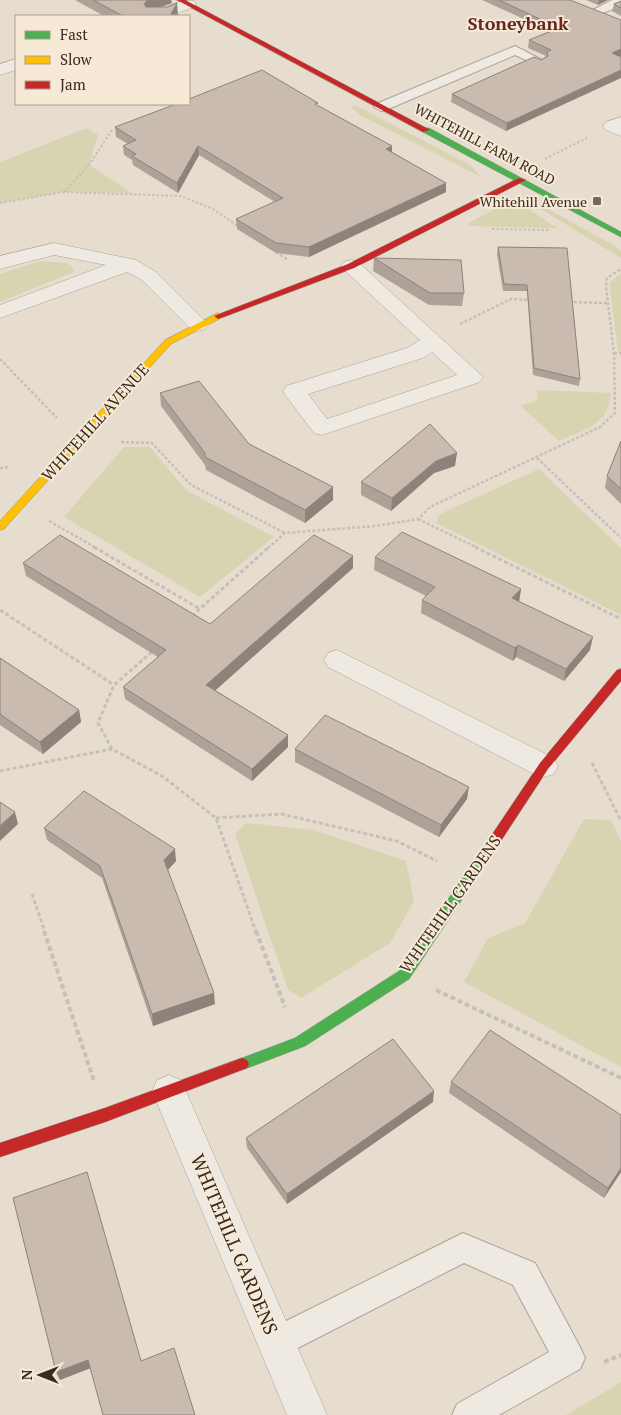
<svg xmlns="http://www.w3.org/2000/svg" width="621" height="1415" viewBox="0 0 621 1415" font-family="'PT Serif',serif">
<rect width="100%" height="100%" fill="#e6ddcf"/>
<path fill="#d8d4b2" d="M355,105L470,165L481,177L360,115L351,107Z
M87,128L98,135L89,165L132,193L63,192L0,203V162Z
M510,206L527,208L557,228L469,226V223L498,207Z
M543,206L615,246L621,251V258L539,208Z
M40,261L66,263L72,266L74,272L0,302V274Z
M621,273V351H618L609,283Z
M537,390L611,393C608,426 585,429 559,441L521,406L538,400Z
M124,447H150L186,490L274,537L200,597L64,517Z
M539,469L621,548V615L436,523L440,514Z
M584,819L611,820L621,841V1067L464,982L488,938L525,923Z
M246,823L313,830L406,861L414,901L390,943L301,998L288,990L235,834Z
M621,1382V1415H566Z"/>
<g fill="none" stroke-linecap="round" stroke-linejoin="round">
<g stroke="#aba298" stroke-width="2">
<path id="lane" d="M612,0H621V6L595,16L589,12Z
M515,46L546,62L539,66L515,55L386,110L381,111L374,107L376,104Z
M463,1233L535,1263L580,1347L585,1358L580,1369L499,1415H452L457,1404L549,1352L513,1285L464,1263L288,1353L277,1358L266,1353L261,1342L266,1331Z"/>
</g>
<g stroke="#aba298" stroke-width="1">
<path id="street" d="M182,1H194L196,4L194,7L169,16H147L149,13Z
M16,59V70L0,75V64Z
M621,117V136L606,130L603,126L606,122Z
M54,243L136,260L156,272L209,325L205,329L198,331L191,329L142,280L127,272L0,318V305L106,265L54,255L0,269V256Z
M351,260L358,262L483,377L480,382L322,435L314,433L286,396L283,391L286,386L407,348L420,340L344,270L341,266L344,262ZM432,352L457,375L327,419L308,394L423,358Z
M337,650L554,758L558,766L554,774L544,777L534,774L328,667L324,660L328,653Z
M169,1075L181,1080L327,1415H287L152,1091L157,1080Z"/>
</g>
<g stroke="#9b9288" stroke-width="1">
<path id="fast" d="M423,128H429L621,232V237L423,132Z
M487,847L491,848L493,852L491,856L409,979L305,1046L242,1070L237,1068L235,1064L237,1060L295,1038L399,971L483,848Z"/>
</g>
<g stroke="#9b9288" stroke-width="1">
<path id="slow" d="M218,313L221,314V318L171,344L4,529L0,530V521L165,340Z"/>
</g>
<g stroke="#9b9288" stroke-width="1">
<path id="jam" d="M177,0H185L430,130L423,132Z
M519,178L526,180L354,268L221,318L218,319L214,316L348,264Z
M621,669V681L548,769L491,856L487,857L483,856L481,852L483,848L540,763L617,670Z
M242,1058L247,1060L249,1064L247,1068L105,1122L0,1157V1143L105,1108Z"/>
</g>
<path stroke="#c7c0b8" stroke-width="2" stroke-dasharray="2.5 2" stroke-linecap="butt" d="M545,159L587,138
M64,192L89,165L112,130
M0,203L63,192L181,196L213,209L238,226
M492,229L550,230"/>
<path stroke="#c7c0b8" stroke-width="2.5" stroke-dasharray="3 2" stroke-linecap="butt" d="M276,252L288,260
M569,302L608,303
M460,324L511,299L530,300
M614,353H621
M0,359L57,418
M121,442L152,443L191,485L285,533
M537,458L621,538
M0,468L9,467
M418,519L478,548
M49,521L96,548
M268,548L285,533L376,526L418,519L430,507L600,427L615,413L614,353L606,286L607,278L621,269"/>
<path stroke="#c7c0b8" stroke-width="3" stroke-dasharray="4 2.5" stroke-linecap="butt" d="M94,547L200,609
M475,547L621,619
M0,610L114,685
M192,616L269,547
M112,749L98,723L114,685L154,650
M592,763L621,821
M0,771L112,749L162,776L216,818L256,932
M216,818L281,814L397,841L437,861
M32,894L45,932"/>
<path stroke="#c7c0b8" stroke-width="4" stroke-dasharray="5 3" stroke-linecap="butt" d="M44,931L94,1081
M256,931L285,1007
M436,990L621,1078
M604,1362L621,1355"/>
<use href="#lane" fill="#eee9e1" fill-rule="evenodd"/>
<use href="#street" fill="#eee9e1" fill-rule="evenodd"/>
<use href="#fast" fill="#4caf50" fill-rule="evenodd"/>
<use href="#slow" fill="#ffc107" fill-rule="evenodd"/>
<use href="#jam" fill="#c62828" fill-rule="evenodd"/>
</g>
<path fill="#aea197" d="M75,0H171L172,3L161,7L178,15L177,16H104Z
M482,0H570L620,57L506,131L451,102L452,94L541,60L546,56L528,48L529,40L550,31Z
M586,0H608L598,5Z
M621,1V16L612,11L614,4Z
M318,106L392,146V152L446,183V192L309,257L276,253L237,229L236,219L275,202L199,155L178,193L133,165L132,160L124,155L123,146L128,144L116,137L115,127Z
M498,247L567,248L580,379L579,386L533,375L527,291H503L497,254Z
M374,258L464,293L462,306L429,305L373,271Z
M160,393L249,444L333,487V500L305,523L206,470L205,465L161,406Z
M621,441V504L605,488L607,476Z
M455,466L434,473L391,511L361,495V482Z
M353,556V568L215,690L288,735V747L252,781L125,699L123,687L158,657L26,576L23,563L210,624Z
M375,557L521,589L519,601L590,650L564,681L516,657L513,661L421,613L422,600L426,596L374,570Z
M0,658L79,710L81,722L43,754L0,725Z
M295,749L467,799L439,837L295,762Z
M44,828L176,861L168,870L215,1004L153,1026L102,878L47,840Z
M451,1082L621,1172L604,1198L449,1093Z
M433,1102L287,1204L247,1148L246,1138Z"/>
<path fill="#8d837b" d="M147,0H171L172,3L148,11L144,4Z
M599,0H608L598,5Z
M177,3L178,15L177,16H170Z
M621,49V56L610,61L612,53Z
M621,70V78L506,131L507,123Z
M198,146L199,155L178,193L177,183Z
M392,146V156L386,149Z
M446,183V192L309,257V247Z
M457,453L455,466L434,473L391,511L392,498L436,461Z
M333,487V500L305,523V510Z
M353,556V568L208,697L206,685Z
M521,589L519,602L512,598Z
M593,637L590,650L564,681L566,669Z
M518,645L516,657L513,661L515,648Z
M79,710L81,722L43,754L40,742Z
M288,735V747L252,781V769Z
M469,787L467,799L439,837L441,825Z
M15,812L18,824L0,841V826Z
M175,849L176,861L166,872L164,860Z
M214,993L215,1004L153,1026L152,1014Z
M434,1091L433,1102L287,1204V1194Z
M621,1168V1172L604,1198L608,1188Z
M88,1360L91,1368L60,1380L56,1372Z"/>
<path fill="#cabbb0" stroke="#8d837b" d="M93,0H148L144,4L146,7H168L177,3L170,16H123Z
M499,0H570L621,20V49L612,53L621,57V70L507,123L452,94L534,57L541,60L548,56L547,52L551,50L529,40L559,28Z
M621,1V8L614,4Z
M262,70L318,103L315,104L392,146L386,149L446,183L309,247L276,243L236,219L283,198L198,146L177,183L132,156L136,154L123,146L136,140L115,127L176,104H189V99Z
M498,247L567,248L580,379L534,368L527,285L504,284Z
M374,258L461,260L464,293H430Z
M199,381L249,444L333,487L305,510L205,457V453L160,393Z
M430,424L457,453L436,461L392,498L361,482Z
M621,441V489L607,476Z
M402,532L521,589L512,598L593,637L566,669L518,645L515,648L422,600L435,587L375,557Z
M60,535L210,624L314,535L353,556L206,685L288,735L252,769L123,687L166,650L23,563Z
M0,658L79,710L40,742L0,714Z
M325,715L469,787L441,825L295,749Z
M84,791L175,849L164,860L214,993L152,1014L100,866L44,828Z
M0,802L15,812L0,826Z
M490,1030L621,1115V1168L608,1188L451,1082Z
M393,1039L434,1091L287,1194L246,1138Z
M87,1172L141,1361L174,1348L195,1415H103L88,1360L56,1372L13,1198Z"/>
<rect fill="#76695d" stroke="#f6e9d6" stroke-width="2" x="592" y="196" width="10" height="10" rx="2.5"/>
<g text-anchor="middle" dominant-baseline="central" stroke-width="4" stroke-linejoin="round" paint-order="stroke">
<g font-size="14" fill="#3a2a1f" stroke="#f6e9d6">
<text transform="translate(485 144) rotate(28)">WHITEHILL FARM ROAD</text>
</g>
<g font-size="14" fill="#3a2a1f" stroke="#f6e9d6" text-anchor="end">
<text x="587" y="201">Whitehill Avenue</text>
</g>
<g font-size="16" fill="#3a2a1f" stroke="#f6e9d6">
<text transform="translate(95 422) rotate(-48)">WHITEHILL AVENUE</text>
<text transform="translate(450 904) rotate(-55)">WHITEHILL GARDENS</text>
</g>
<g font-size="18" font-weight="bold" fill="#67271f" stroke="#f6e9d6">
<text x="518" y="23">Stoneybank</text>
</g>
<g font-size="19" fill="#3a2a1f" stroke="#f6e9d6">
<text transform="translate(235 1244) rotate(67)">WHITEHILL GARDENS</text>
</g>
</g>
<rect x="15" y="15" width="175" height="90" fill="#f6e9d6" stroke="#ab9d8d"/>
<rect x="25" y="31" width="25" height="8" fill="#4caf50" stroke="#ab9d8d"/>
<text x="60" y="40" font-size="15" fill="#3a2a1f">Fast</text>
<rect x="25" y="56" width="25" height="8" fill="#ffc107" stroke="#ab9d8d"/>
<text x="60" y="65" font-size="15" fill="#3a2a1f">Slow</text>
<rect x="25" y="81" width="25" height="8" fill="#c62828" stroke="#ab9d8d"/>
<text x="60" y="90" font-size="15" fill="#3a2a1f">Jam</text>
<g transform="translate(40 1375) rotate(270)" stroke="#f6e9d6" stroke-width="4" paint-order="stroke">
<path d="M0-4L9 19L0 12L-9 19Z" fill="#3a2a1f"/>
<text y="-8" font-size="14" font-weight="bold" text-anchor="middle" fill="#3a2a1f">N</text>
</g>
</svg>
